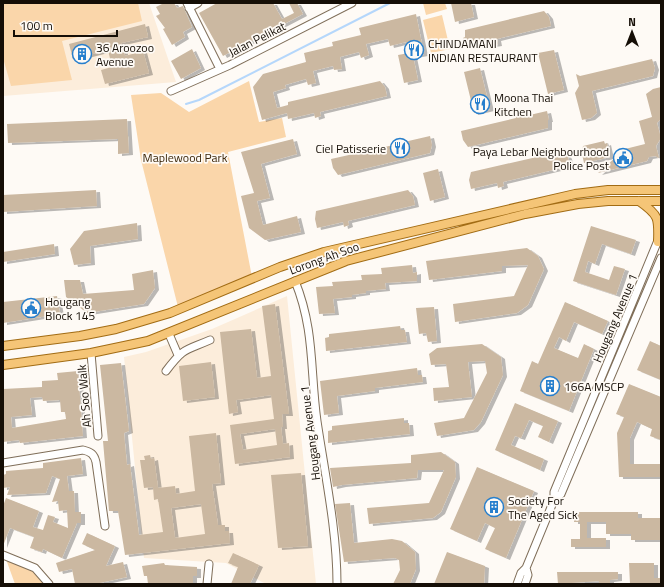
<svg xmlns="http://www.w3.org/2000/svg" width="664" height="587" viewBox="0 0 664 587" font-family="'Titillium Web',sans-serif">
<defs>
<filter id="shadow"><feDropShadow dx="4" dy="2" stdDeviation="0" flood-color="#0004"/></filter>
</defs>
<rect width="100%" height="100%" fill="#fefaf5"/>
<path fill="#fceddb" d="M3,3H149L176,82L3,96Z
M287,296L316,584H266L226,563L144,558L124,357L146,352L212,329Z"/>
<path fill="#fad6aa" d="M3,3H138L142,21L62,41L72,80L11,86L3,58Z
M423,3H445L447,9L426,15Z
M442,15L450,49L431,53L423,20Z
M249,81L259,122L282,118L286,137L228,152L252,277L178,307L141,160L131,95L161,93L189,112Z
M9,560L39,574L48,584H15L7,562Z"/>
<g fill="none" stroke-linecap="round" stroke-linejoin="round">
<path stroke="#b5d7fb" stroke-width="2" d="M186,104L199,100L390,3"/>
</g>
<path fill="#cbb8a1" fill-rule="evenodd" filter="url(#shadow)" d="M164,3H174L177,8L183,6L192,27L183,32L185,37L172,45L163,29L165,28L156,16L160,14L156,7Z
M217,3H273L282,19L294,13L289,3H297L303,14L223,56L199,13Z
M451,3H471L474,17L455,22Z
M544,11L549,17L551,26L497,39L498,44L492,45L491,41L465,47L463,38L465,37V30Z
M416,14L424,54L413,56L418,80L404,83L398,55L409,53L406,42L390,46L388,39L366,44L369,55L361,58L359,52L340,57L342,69L334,70L333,66L313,71L316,83L308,85L306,79L285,85L286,88L273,92L277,108L288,105V102L380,81L385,87L387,96L320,112L321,116L315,118L314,113L288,119L287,113L262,120L253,87L263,74L306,62L304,53L333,46L332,42L361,35L359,28Z
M145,24L148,37L121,43L125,56L143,51L149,73L105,84L101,70L112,67L108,50L73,59L69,44Z
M192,49L201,68L181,79L171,61Z
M554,50L564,90L548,94L538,53Z
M652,59L655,68L653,76L592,91L597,113L591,118L582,120L575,93L579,86L576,74L580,76Z
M480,68L490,109L474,113L464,72Z
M661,87V119L657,123L661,138L656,146L659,158L655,156L649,157L647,161L598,173L625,149L645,144L639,121L652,117L646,94L653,89Z
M547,111L549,120H548V128L468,147L463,140L461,131L516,118L515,114L520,112L521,117Z
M127,119L129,153L118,154V139L8,143L7,124Z
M430,136L432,145L430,153L338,175L333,168L331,159L398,144L397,139L403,138L404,142Z
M293,139L297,154L261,164L270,198L257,201L263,225L297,216L301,232L265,240L249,228L241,196L254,193L241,152Z
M604,141L605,144L607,143L610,157L584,163L582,154L583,146Z
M563,151L568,157L570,166L503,182L504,186L498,188L497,183L471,189L469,180L471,172Z
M438,169L445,197L430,201L423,173Z
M96,190L97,206L3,212V195Z
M408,190L413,196L415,205L348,221L349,225L344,227L343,222L317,228L315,219L316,211Z
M137,223L138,239L90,246L91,263L74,265L70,249L84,231Z
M591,226L636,240L631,254L602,244L595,264L588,261L585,272L609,280L614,266L625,269L616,295L573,281Z
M54,244L55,254L3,262V252Z
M527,248L538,256L544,269L528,305L517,313L455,322L453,304L514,296L528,265L502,266V271L429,280L426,261Z
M412,265L413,273L417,272V281L385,283L386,289L366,291V293L352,295V297L333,299L335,313L319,314L316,287L333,286L332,282L362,280L361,275L382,274L381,268Z
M153,270L155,288L144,304L87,313L66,297L64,280H80L83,294L134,290L132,274Z
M57,296L60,314L3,323V302Z
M565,302L608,321L602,334L574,322L566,341L559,337L554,348L578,358L584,344L594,349L569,411L520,391L532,361L538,364Z
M275,304L289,414H282L283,427H281L283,444L289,443L290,457L235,464L230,425L274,419L271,395L236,400L238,412L229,414L220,332L251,329L257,378L271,376L262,306ZM275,429L277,445L243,450L240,434Z
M434,307L437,341L428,342L426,333L419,334L416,308Z
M400,326L401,330H405L407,342L326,351L325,338L329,337V334Z
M650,341L661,346V380L637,370Z
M482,344L501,357L503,375L481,422L474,430L437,436L434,423L464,418L487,373L485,361L468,362L472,397L434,401L433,388L449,387L446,364L431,365L429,354L437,348Z
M211,362L215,397L183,401L179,366Z
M121,363L129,431L124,433L127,465L130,464L139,535L163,532L158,499L154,500L153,487L144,488L140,460H145L144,456L150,455L151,459L154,458L158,488L175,486L176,494L195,491L189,436L216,433L221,483L212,484L218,525H225V531H229L230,543L125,555L118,511H109L103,441H108L100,365ZM201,504L205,534L175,538L171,508Z
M417,368L418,375H422L423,382L375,388V391L337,396L339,413L324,415L320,381Z
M78,371L83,436L20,443L19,440L3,442V389L42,387V381L58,380L57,373ZM42,397L43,401L60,400L61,412H65L66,419L12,428L11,417L32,415L30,398Z
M629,384L661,397V440L650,436L652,429L637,422L630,438V464H661V477H619L617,433L624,417L616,414Z
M515,403L558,421L549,442L538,437L543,426L529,420L521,438L515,436L511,445L544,459L540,470L495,450Z
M404,418V423H409L410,434L328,443V431L332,430V426Z
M441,452L455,462L456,477L441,512L433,518L369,524L367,508L429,503L444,470H418L417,478L342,485L333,487L330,468L411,463V455Z
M81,458L83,474L67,476L69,491H74L75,512H81V523H77L62,558L43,549L42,552L30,548L34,537L10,528L3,546V506L6,498L39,511L33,527L43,530L48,515L55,517L53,522L68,528L67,510L59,511L58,501L52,502L60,479L52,476L46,493L7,495L10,487L3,488V475L6,474V471L43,468V463Z
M477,467L534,491L506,558L485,549L495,528L485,523L477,541L450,529Z
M301,473L308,546L278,548L271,475Z
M350,503L354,543L392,539L402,541L415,552L416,569L410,584H393L400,570L399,560L395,558L344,562L335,504Z
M574,512H638V518H661V540H631V534H606V522H587V538H606V547H571V539H580V522H574Z
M87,533L115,546L106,566L123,562L127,577L95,584H75L72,569L59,572L56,563L95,550L82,544Z
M447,552L485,566L484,584H434Z
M233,553L259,565L250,584H231L238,567L228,563Z
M164,563L165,565L197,567V576H193V584H148L147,576H144L142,566Z
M629,563H654V578H661V584H630Z
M557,572H618V579L610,580V584H599V581L558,584Z"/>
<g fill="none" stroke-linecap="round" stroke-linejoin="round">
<g stroke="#7f6e59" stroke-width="9">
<path id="minor" d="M187,3L220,69
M189,8L198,3
M171,91L230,65L352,3
M295,281C315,330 310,371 317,421C325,475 337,530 337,584
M169,334L178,355
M91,353L98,436
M166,371C184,347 185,351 210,340
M3,463L83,450C91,452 94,454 96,462L105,526
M554,500L561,494L661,258
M3,555L35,568L49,584
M207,584L209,564
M517,584L521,573L526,568L554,500V492L659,238
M525,584L528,575L526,568"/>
</g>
<g stroke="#a26c14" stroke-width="10">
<path id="major" d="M639,201C659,215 659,218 658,242
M3,346L80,336L116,329L170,313L280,267L324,252L575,194L608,190H661
M3,365L91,353L148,341L346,261L525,214L578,204L608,201H661"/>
</g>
<use href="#minor" stroke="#fff" stroke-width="7"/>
<use href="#major" stroke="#f5c577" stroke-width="8"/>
</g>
<defs>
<g id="restaurant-ring" transform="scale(1)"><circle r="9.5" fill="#fefaf5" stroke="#277fcd" stroke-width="1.5"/><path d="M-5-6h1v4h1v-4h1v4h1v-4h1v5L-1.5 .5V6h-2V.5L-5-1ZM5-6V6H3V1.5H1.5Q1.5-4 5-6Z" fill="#277fcd"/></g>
<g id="building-ring" transform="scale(1)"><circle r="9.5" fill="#fefaf5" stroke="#277fcd" stroke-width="1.5"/><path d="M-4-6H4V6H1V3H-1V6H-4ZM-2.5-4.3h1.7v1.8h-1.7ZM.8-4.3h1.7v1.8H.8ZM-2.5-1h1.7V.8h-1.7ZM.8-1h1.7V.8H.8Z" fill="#277fcd"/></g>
<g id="civic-ring" transform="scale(1)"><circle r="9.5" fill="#fefaf5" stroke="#277fcd" stroke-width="1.5"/><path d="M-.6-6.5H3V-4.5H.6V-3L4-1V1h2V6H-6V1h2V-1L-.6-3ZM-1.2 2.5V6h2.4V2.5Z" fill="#277fcd"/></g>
</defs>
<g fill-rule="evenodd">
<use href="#restaurant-ring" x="414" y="50"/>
<use href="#building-ring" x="82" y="54"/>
<use href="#restaurant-ring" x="480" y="104"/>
<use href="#restaurant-ring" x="400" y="148"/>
<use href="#civic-ring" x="623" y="158"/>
<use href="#civic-ring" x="31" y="308"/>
<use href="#building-ring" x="550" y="386"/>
<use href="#building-ring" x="494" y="507"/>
</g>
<g text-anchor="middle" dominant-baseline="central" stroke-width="3.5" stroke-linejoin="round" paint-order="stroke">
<g font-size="12" fill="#150e06" stroke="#fefaf5">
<text transform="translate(257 39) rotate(-27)">Jalan Pelikat</text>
<text transform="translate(324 258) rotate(-20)">Lorong Ah Soo</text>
<text transform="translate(615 318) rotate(-67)">Hougang Avenue 1</text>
<text transform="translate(84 396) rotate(-95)">Ah Soo Walk</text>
<text transform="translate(310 433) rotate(-97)">Hougang Avenue 1</text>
</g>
<g font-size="12" fill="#150e06" stroke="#fefaf5" text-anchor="start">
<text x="428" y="43">CHINDAMANI<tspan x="428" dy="14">INDIAN RESTAURANT</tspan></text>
<text x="96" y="47">36 Aroozoo<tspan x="96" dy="14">Avenue</tspan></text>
<text x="494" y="97">Moona Thai<tspan x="494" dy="14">Kitchen</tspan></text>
<text x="386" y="148" text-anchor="end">Ciel Patisserie</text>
<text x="609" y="151" text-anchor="end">Paya Lebar Neighbourhood<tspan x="609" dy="14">Police Post</tspan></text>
<text x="45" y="301">Hougang<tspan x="45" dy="14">Block 145</tspan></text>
<text x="564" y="386">166A MSCP</text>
<text x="508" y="500">Society For<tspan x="508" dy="14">The Aged Sick</tspan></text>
</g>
<g font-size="12" fill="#3d280b" stroke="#fefaf5">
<text x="185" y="157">Maplewood Park</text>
</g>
</g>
<rect width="664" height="587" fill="none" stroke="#150e06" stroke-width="8"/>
<g transform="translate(632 32)" stroke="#fefaf5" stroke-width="3" paint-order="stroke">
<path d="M0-3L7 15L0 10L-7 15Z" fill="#150e06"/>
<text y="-6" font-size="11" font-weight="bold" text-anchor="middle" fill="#150e06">N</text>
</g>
<path d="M14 30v6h103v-6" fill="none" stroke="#150e06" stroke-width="2"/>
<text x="20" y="30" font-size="12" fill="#150e06" stroke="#fefaf5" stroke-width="3" paint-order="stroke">100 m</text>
</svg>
